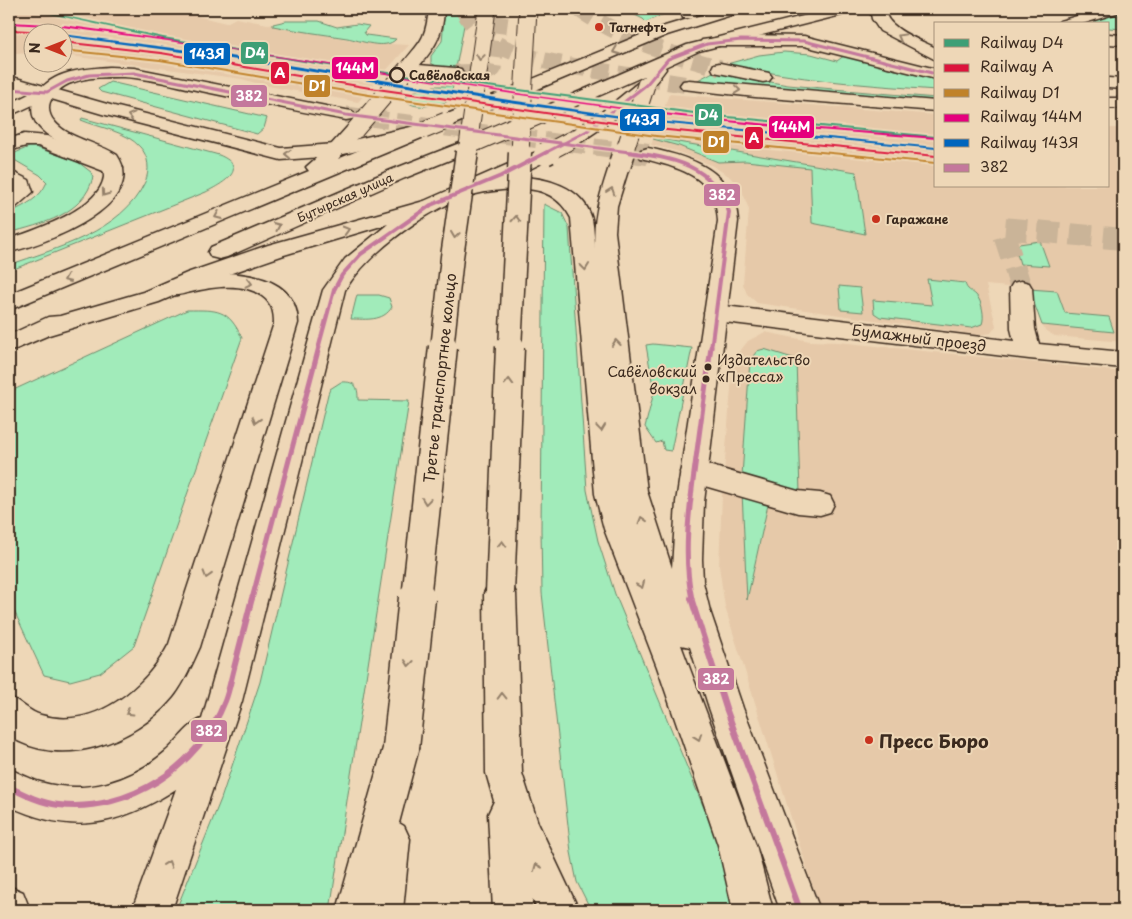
<svg xmlns="http://www.w3.org/2000/svg" width="1132" height="919" viewBox="0 0 1132 919" font-family="'Playpen Sans',sans-serif">
<rect width="100%" height="100%" fill="#eed7b7"/>
<filter id="ink" filterUnits="userSpaceOnUse"><feTurbulence type="fractalNoise" baseFrequency=".02" numOctaves="2"/><feDisplacementMap in="SourceGraphic" scale="10" xChannelSelector="R" yChannelSelector="G"/><feConvolveMatrix kernelMatrix="1 2 1 2 8 2 1 2 1" color-interpolation-filters="sRGB"/></filter>
<g filter="url(#ink)">
<path fill="#e6c9a9" d="M9,9H117L142,15L154,9H168L226,23L236,18L368,43L409,45L358,102L262,85L242,79L63,55L62,32H32V54L9,53Z
M669,94L936,115V186H1108V128H1123V342L1055,336L1046,331L1042,325L1029,289L986,285L996,326L991,333L978,335L757,303L747,294L743,284L749,210L742,190L729,176L711,165L676,151L651,145Z
M765,332L810,341L838,342L1123,372V910H820L725,607L719,566L722,496L733,365L736,356L748,341Z"/>
<path fill="#a1ebba" stroke="#6e8a6c" d="M445,9H467L456,68L438,67L431,63V56L442,41Z
M629,9H670L664,14L646,22L643,19L629,12Z
M1123,10V29L1108,28V24L1095,23V18L1097,17Z
M286,21H319L337,27L357,24L369,26L364,32L366,35L396,39C386,51 359,40 347,38C322,34 297,31 273,26V24Z
M784,52L811,54L837,61L845,55L895,70L936,78V90C865,85 796,80 727,64L759,55Z
M713,72L788,85L936,98V102L696,81Z
M110,82L267,118L264,128L257,134L101,92L98,89Z
M434,86H453L450,101C437,104 417,111 406,101V97L412,92Z
M82,118L219,155C250,168 224,183 206,192L9,271V265C56,248 122,232 145,182C150,171 149,156 140,147C126,131 100,128 81,120Z
M654,138L856,172L865,234L812,223L810,168L746,161L718,162L679,146L653,139Z
M29,147H35L78,162L91,172L93,177C84,215 41,224 9,233V213C25,205 40,199 47,182L40,175L11,158L15,153Z
M544,204L562,213L569,228L587,490L598,541L615,594L724,856L735,910H591L577,882L571,852L542,593L541,529Z
M1040,241L1049,266L1020,264L1016,250L1019,244Z
M927,279L965,283C967,291 971,290 976,295C982,301 985,317 982,324L971,328L963,327L880,317L874,313L873,300L932,305Z
M839,286L860,288L863,312L841,310Z
M1029,289L1057,291L1065,313L1109,317L1114,332L1042,325Z
M357,295H379L389,298L392,307C383,322 366,319 351,319Z
M187,310C217,310 228,308 242,338L134,646L100,673L70,681L44,675L9,600V392Z
M653,344L692,348L671,451L664,450L662,441L656,443L645,427L654,392L646,345Z
M764,349L796,359L800,493L742,476L750,360L757,351Z
M341,382C357,381 358,388 358,400L409,401L330,910H176L221,799L260,682L328,394L330,389Z
M742,492L769,500L747,600Z"/>
<g fill="none" stroke-linecap="round" stroke-linejoin="round">
<path stroke="#cab498" stroke-width="17" stroke-dasharray="17 8" stroke-linecap="butt" d="M463,9C486,57 548,61 594,70C625,75 657,80 689,85
M579,9C622,39 670,54 720,68
M455,73L486,72L493,69L501,9"/>
<path stroke="#cab498" stroke-width="22" stroke-dasharray="22 11" stroke-linecap="butt" d="M1021,288L1002,228L1123,239"/>
<path stroke="#cab498" stroke-width="17" stroke-dasharray="17 8" stroke-linecap="butt" d="M346,115L642,153"/>
<path stroke="#cab498" stroke-width="22" stroke-dasharray="22 11" stroke-linecap="butt" d="M632,152L648,154"/>
<g stroke="#3b2a1e" stroke-width="3">
<path id="minor" d="M680,9H695L696,15L693,18H683Z
M870,9H885C885,28 920,40 936,48V60L880,31L872,19Z
M1100,9H1123L1120,12L1082,24H1057L1060,21Z
M1108,34L1123,35V45L1108,44Z
M741,35L804,36L936,69V79L804,46H702L700,43L702,40Z
M720,63L769,73L772,77L769,81L763,82L714,72L712,68L714,64Z
M407,64L455,68L461,69L463,73L461,77L455,78L401,73L399,69L401,65Z
M9,76L114,106L281,148L335,144L424,124L431,126L433,130L431,134L335,156L281,160L102,114L48,98L9,116V104L31,93L9,86Z
M1108,78L1123,79V89L1108,88Z
M689,80L936,101V111L755,97L683,89L680,85L683,81Z
M1108,98H1123V108H1108Z
M24,134L47,136L120,164L123,168L120,172L113,174L106,172L38,146H26L9,151V139Z
M9,170L29,180L33,192L16,207L9,209V193L13,190L12,187L9,184Z
M218,273C252,273 297,280 298,323L200,647C192,664 185,682 173,697C135,743 62,770 9,736V697C21,701 29,712 41,715C94,731 146,688 169,644L274,323C274,312 272,303 262,296C243,282 213,287 191,292C182,294 175,297 165,294L162,289L165,284Z
M1021,281L1029,283L1032,288L1035,329L1039,344L1123,352V368L1029,359L716,321L708,318L704,313L708,308L716,305L1014,341L1011,329L1010,288L1013,283Z
M694,461L798,491L820,493L830,496L834,504L830,512L820,515L798,513L684,480L680,472L684,464Z"/>
</g>
<g stroke="#3b2a1e" stroke-width="3">
<path id="major" d="M429,9H444C443,39 432,51 413,73H401L399,69C417,42 425,46 429,9Z
M721,9H744L741,12L667,35L452,125L446,126L440,125L437,121L440,117L655,29Z
M831,9H856L853,12L699,51L665,67L666,69C644,101 610,122 578,144L571,146L564,144L562,140L564,136L603,111L640,81L644,76L551,117L545,118L539,117L536,113L539,109L687,45Z
M110,67L134,68L346,110L352,111L355,115L352,119L346,120C298,111 249,101 201,91C176,86 149,78 123,77C100,77 67,76 53,97C47,104 48,114 54,121C68,139 98,142 117,155C151,205 43,245 9,252V239C36,230 99,209 104,177C104,172 102,166 101,161C83,149 59,146 43,131C19,109 39,82 64,74C79,69 95,68 110,67Z
M355,124L362,126L364,130L338,159L417,126L424,124L431,126L433,130L431,134L9,310V294L309,171L306,167L330,146L348,126Z
M470,139L477,141L479,145L477,149L405,178L227,257L219,259L211,257L208,252L211,247L391,170Z
M545,148L552,150L555,154L552,158L514,177C544,176 583,186 592,219C594,229 594,241 595,251C592,219 600,194 610,164L613,160L620,158L627,160L630,164L617,206L615,232L647,491L672,568L676,502L718,221C716,175 679,168 641,158L638,154L641,150L648,148C691,157 735,170 738,221L704,502L702,559L703,582L710,611L743,708L820,910H780L709,708L690,647L681,645L756,845L773,910H733L718,845L657,667L604,529L595,494L571,218C559,195 539,187 514,189C501,190 488,191 476,194C432,205 369,251 345,290L242,701L172,910H132L176,789C119,826 72,836 9,806V769C19,773 30,779 40,782C86,795 130,782 165,752C177,742 188,724 202,719L323,290L345,259L388,224L284,255L203,283L159,302L49,335L9,352V335L48,317L60,316L143,292L187,273L268,245L424,201Z
M500,579L511,583L516,593L522,773L538,823L579,910H538L532,899L533,910H493L488,814L494,801L486,773L484,593L489,583Z
M401,731L414,736L419,748L399,823L404,826L410,839L403,910H337L383,748L388,736Z
M9,886L23,892L30,910H9Z"/>
</g>
<use href="#minor" fill="#eed7b7" fill-rule="evenodd"/>
<use href="#major" fill="#eed7b7" fill-rule="evenodd"/>
<g stroke="#3b2a1e" stroke-width="19" stroke-linecap="butt">
<path id="major-bridge-far3" d="M355,130L407,69
M424,130L446,121
M470,145L545,113
M467,153L487,9
M520,153L528,9
M546,153L571,140
M624,153L646,85"/>
</g>
<g stroke="#3b2a1e" stroke-width="25" stroke-linecap="butt">
<path id="major-bridge-far2" d="M545,154L549,152
M620,164L624,152
M442,349L452,257L467,152
M510,349L520,152"/>
</g>
<g stroke="#3b2a1e" stroke-width="31" stroke-linecap="butt">
<path id="major-bridge-far1" d="M500,593L510,347
M416,599L443,347"/>
</g>
<g stroke="#3b2a1e" stroke-width="39" stroke-linecap="butt">
<path id="major-bridge" d="M401,748L417,598"/>
</g>
<use href="#major-bridge-far3" stroke="#eed7b7" stroke-width="17"/>
<use href="#major-bridge-far2" stroke="#eed7b7" stroke-width="22"/>
<use href="#major-bridge-far1" stroke="#eed7b7" stroke-width="28"/>
<use href="#major-bridge" stroke="#eed7b7" stroke-width="36"/>
<g stroke="#eed7b7" stroke-width="5.5">
<path id="bus-1-far3" d="M9,89L47,92L67,81L89,75L134,73L346,115L637,153
M545,153L587,131L646,85L668,59L707,44L741,40L804,41L936,74"/>
</g>
<g stroke="#eed7b7" stroke-width="7">
<path id="bus-1-far2" d="M628,152C672,158 713,164 729,212L711,349
M318,349L334,290L342,275L361,254L431,205L501,176L547,152"/>
</g>
<g stroke="#eed7b7" stroke-width="9">
<path id="bus-1-far1" d="M252,599L319,347
M692,599C682,553 690,504 696,458C701,421 706,384 711,347"/>
</g>
<g stroke="#eed7b7" stroke-width="10">
<path id="bus-1" d="M691,598L726,708L800,910
M9,787C25,795 41,803 59,805C129,813 200,766 225,701C229,691 231,679 234,668C240,644 246,621 252,598"/>
</g>
<use href="#bus-1-far3" stroke="#c4789c" stroke-width="3"/>
<use href="#bus-1-far2" stroke="#c4789c" stroke-width="4"/>
<use href="#bus-1-far1" stroke="#c4789c" stroke-width="5"/>
<use href="#bus-1" stroke="#c4789c" stroke-width="6"/>
<g stroke="#eed7b7" stroke-width="4">
<path id="rail-1" d="M28,9H34L163,37L328,64L717,115L936,136V138L717,117L328,66L163,39Z"/>
</g>
<g stroke="#eed7b7" stroke-width="4">
<path id="rail-2" d="M9,29L49,31L51,32H38L9,31Z
M62,41L161,52L370,87L657,128L936,155V157L657,130L370,89L161,54L62,43Z"/>
</g>
<g stroke="#eed7b7" stroke-width="4">
<path id="rail-3" d="M62,49L160,59L369,94L656,135L935,162L936,164L656,137L369,96L160,61L62,51Z"/>
</g>
<g stroke="#eed7b7" stroke-width="4">
<path id="rail-4" d="M9,22L49,24L51,25L49,26L9,24Z
M63,25C263,51 462,88 663,113C753,124 845,130 936,137V139L765,126L663,115L513,94L213,47L62,27V25Z"/>
</g>
<g stroke="#eed7b7" stroke-width="4">
<path id="rail-5" d="M62,34L212,53L509,100L658,121L936,147V149L658,123L509,103L212,56L63,36Z"/>
</g>
<use href="#rail-1" fill="#3e9f76" fill-rule="evenodd"/>
<use href="#rail-2" fill="#dc143c" fill-rule="evenodd"/>
<use href="#rail-3" fill="#c08229" fill-rule="evenodd"/>
<use href="#rail-4" fill="#e5007d" fill-rule="evenodd"/>
<use href="#rail-5" fill="#0065bd" fill-rule="evenodd"/>
</g>
<defs><path id="oneway-chevron" d="M-2-3.5L2.5 0L-2 3.5" fill="none" stroke-width="1.6" stroke-linecap="round" stroke-linejoin="round" transform="scale(1.25)"/></defs>
<g stroke="#94806a">
<use href="#oneway-chevron" transform="translate(901 37) rotate(-151)"/>
<use href="#oneway-chevron" transform="translate(616 51) rotate(159)"/>
<use href="#oneway-chevron" transform="translate(480 57) rotate(98)"/>
<use href="#oneway-chevron" transform="translate(737 90) rotate(6)"/>
<use href="#oneway-chevron" transform="translate(131 116) rotate(-165)"/>
<use href="#oneway-chevron" transform="translate(288 154) rotate(-178)"/>
<use href="#oneway-chevron" transform="translate(611 191) rotate(-71)"/>
<use href="#oneway-chevron" transform="translate(105 193) rotate(125)"/>
<use href="#oneway-chevron" transform="translate(218 216) rotate(157)"/>
<use href="#oneway-chevron" transform="translate(516 219) rotate(-87)"/>
<use href="#oneway-chevron" transform="translate(277 226) rotate(-24)"/>
<use href="#oneway-chevron" transform="translate(346 230) rotate(-16)"/>
<use href="#oneway-chevron" transform="translate(455 235) rotate(98)"/>
<use href="#oneway-chevron" transform="translate(585 267) rotate(84)"/>
<use href="#oneway-chevron" transform="translate(67 279) rotate(157)"/>
<use href="#oneway-chevron" transform="translate(249 283) rotate(14)"/>
<use href="#oneway-chevron" transform="translate(616 343) rotate(-96)"/>
<use href="#oneway-chevron" transform="translate(509 382) rotate(-88)"/>
<use href="#oneway-chevron" transform="translate(256 420) rotate(107)"/>
<use href="#oneway-chevron" transform="translate(601 428) rotate(84)"/>
<use href="#oneway-chevron" transform="translate(426 501) rotate(96)"/>
<use href="#oneway-chevron" transform="translate(642 520) rotate(-107)"/>
<use href="#oneway-chevron" transform="translate(502 544) rotate(-88)"/>
<use href="#oneway-chevron" transform="translate(207 575) rotate(107)"/>
<use href="#oneway-chevron" transform="translate(641 585) rotate(68)"/>
<use href="#oneway-chevron" transform="translate(409 663) rotate(96)"/>
<use href="#oneway-chevron" transform="translate(502 696) rotate(-91)"/>
<use href="#oneway-chevron" transform="translate(129 712) rotate(148)"/>
<use href="#oneway-chevron" transform="translate(698 737) rotate(71)"/>
<use href="#oneway-chevron" transform="translate(168 864) rotate(-71)"/>
<use href="#oneway-chevron" transform="translate(537 867) rotate(-113)"/>
</g>
</g>
<g fill="#c8321e" stroke="#eed7b7" stroke-width="2">
<circle cx="599" cy="27" r="5"/>
<circle cx="876" cy="219" r="5"/>
<circle cx="869" cy="740" r="5"/>
</g>
<circle fill="#eed7b7" stroke="#3b2a1e" stroke-width="2.5" cx="397" cy="75" r="7"/>
<g fill="#3b2a1e" stroke="#eed7b7" stroke-width="2">
<circle cx="708" cy="367" r="4.5"/>
<circle cx="706" cy="379" r="4.5"/>
</g>
<g text-anchor="middle" dominant-baseline="central" stroke-width="4" stroke-linejoin="round" paint-order="stroke">
<g font-size="12" font-weight="bold" fill="#3b2a1e" stroke="#eed7b7" text-anchor="start">
<text x="609" y="27">Татнефть</text>
<text x="886" y="219">Гаражане</text>
</g>
<g font-size="12" font-weight="bold" fill="#3b2a1e" stroke="#eed7b7" text-anchor="start">
<text x="409" y="75">Савёловская</text>
</g>
<g font-size="12" fill="#3b2a1e" stroke="#eed7b7">
<text transform="translate(345 197) rotate(-24)">Бутырская улица</text>
</g>
<g font-size="14" fill="#3b2a1e" stroke="#eed7b7" text-anchor="start">
<text x="717" y="359">Издательство<tspan x="717" dy="17">«Пресса»</tspan></text>
<text x="697" y="371" text-anchor="end">Савёловский<tspan x="697" dy="17">вокзал</tspan></text>
</g>
<g font-size="15" fill="#3b2a1e" stroke="#eed7b7">
<text transform="translate(919 337) rotate(7)">Бумажный проезд</text>
<text transform="translate(439 378) rotate(-84)">Третье транспортное кольцо</text>
</g>
<g font-size="18" font-weight="bold" fill="#3b2a1e" stroke="#eed7b7" text-anchor="start">
<text x="879" y="740">Пресс Бюро</text>
</g>
</g>
<g stroke="#eed7b7" stroke-width="2">
<rect x="240" y="41" width="29" height="24" rx="5" fill="#3e9f76"/>
<rect x="183" y="42" width="48" height="24" rx="5" fill="#0065bd"/>
<rect x="331" y="56" width="48" height="24" rx="5" fill="#e5007d"/>
<rect x="270" y="61" width="20" height="24" rx="5" fill="#dc143c"/>
<rect x="303" y="74" width="28" height="24" rx="5" fill="#c08229"/>
<rect x="230" y="84" width="38" height="24" rx="5" fill="#c4789c"/>
<rect x="694" y="103" width="29" height="24" rx="5" fill="#3e9f76"/>
<rect x="619" y="108" width="47" height="24" rx="5" fill="#0065bd"/>
<rect x="768" y="115" width="47" height="24" rx="5" fill="#e5007d"/>
<rect x="744" y="126" width="20" height="24" rx="5" fill="#dc143c"/>
<rect x="702" y="130" width="28" height="24" rx="5" fill="#c08229"/>
<rect x="703" y="183" width="38" height="24" rx="5" fill="#c4789c"/>
<rect x="697" y="667" width="38" height="24" rx="5" fill="#c4789c"/>
<rect x="190" y="719" width="38" height="24" rx="5" fill="#c4789c"/>
</g>
<g font-size="14" text-anchor="middle" font-weight="bold" fill="#fff">
<text x="255" y="58">D4</text>
<text x="207" y="59">143Я</text>
<text x="355" y="73">144М</text>
<text x="280" y="78">A</text>
<text x="317" y="91">D1</text>
<text x="249" y="101">382</text>
<text x="708" y="120">D4</text>
<text x="642" y="125">143Я</text>
<text x="791" y="132">144М</text>
<text x="754" y="143">A</text>
<text x="716" y="147">D1</text>
<text x="722" y="200">382</text>
<text x="716" y="684">382</text>
<text x="209" y="736">382</text>
</g>
<rect width="1132" height="919" fill="none" stroke="#eed7b7" stroke-width="30"/>
<rect x="15" y="15" width="1102" height="889" fill="none" stroke="#3b2a1e" stroke-width="2" filter="url(#ink)"/>
<rect x="934" y="22" width="175" height="165" fill="#eed7b7" stroke="#a6927a"/>
<rect x="944" y="39" width="25" height="8" fill="#3e9f76" stroke="#a6927a"/>
<text x="980" y="48" font-size="15" fill="#3b2a1e">Railway D4</text>
<rect x="944" y="64" width="25" height="8" fill="#dc143c" stroke="#a6927a"/>
<text x="980" y="72" font-size="15" fill="#3b2a1e">Railway A</text>
<rect x="944" y="89" width="25" height="8" fill="#c08229" stroke="#a6927a"/>
<text x="980" y="98" font-size="15" fill="#3b2a1e">Railway D1</text>
<rect x="944" y="114" width="25" height="8" fill="#e5007d" stroke="#a6927a"/>
<text x="980" y="122" font-size="15" fill="#3b2a1e">Railway 144М</text>
<rect x="944" y="139" width="25" height="8" fill="#0065bd" stroke="#a6927a"/>
<text x="980" y="148" font-size="15" fill="#3b2a1e">Railway 143Я</text>
<rect x="944" y="164" width="25" height="8" fill="#c4789c" stroke="#a6927a"/>
<text x="980" y="172" font-size="15" fill="#3b2a1e">382</text>
<g transform="translate(48 48) rotate(270)"><circle r="24" fill="#eed7b7" stroke="#a6927a"/>
<path d="M0-4L9 19L0 12L-9 19Z" fill="#c8321e"/>
<text y="-8" font-size="14" font-weight="bold" text-anchor="middle" fill="#3b2a1e">N</text>
</g>
</svg>
